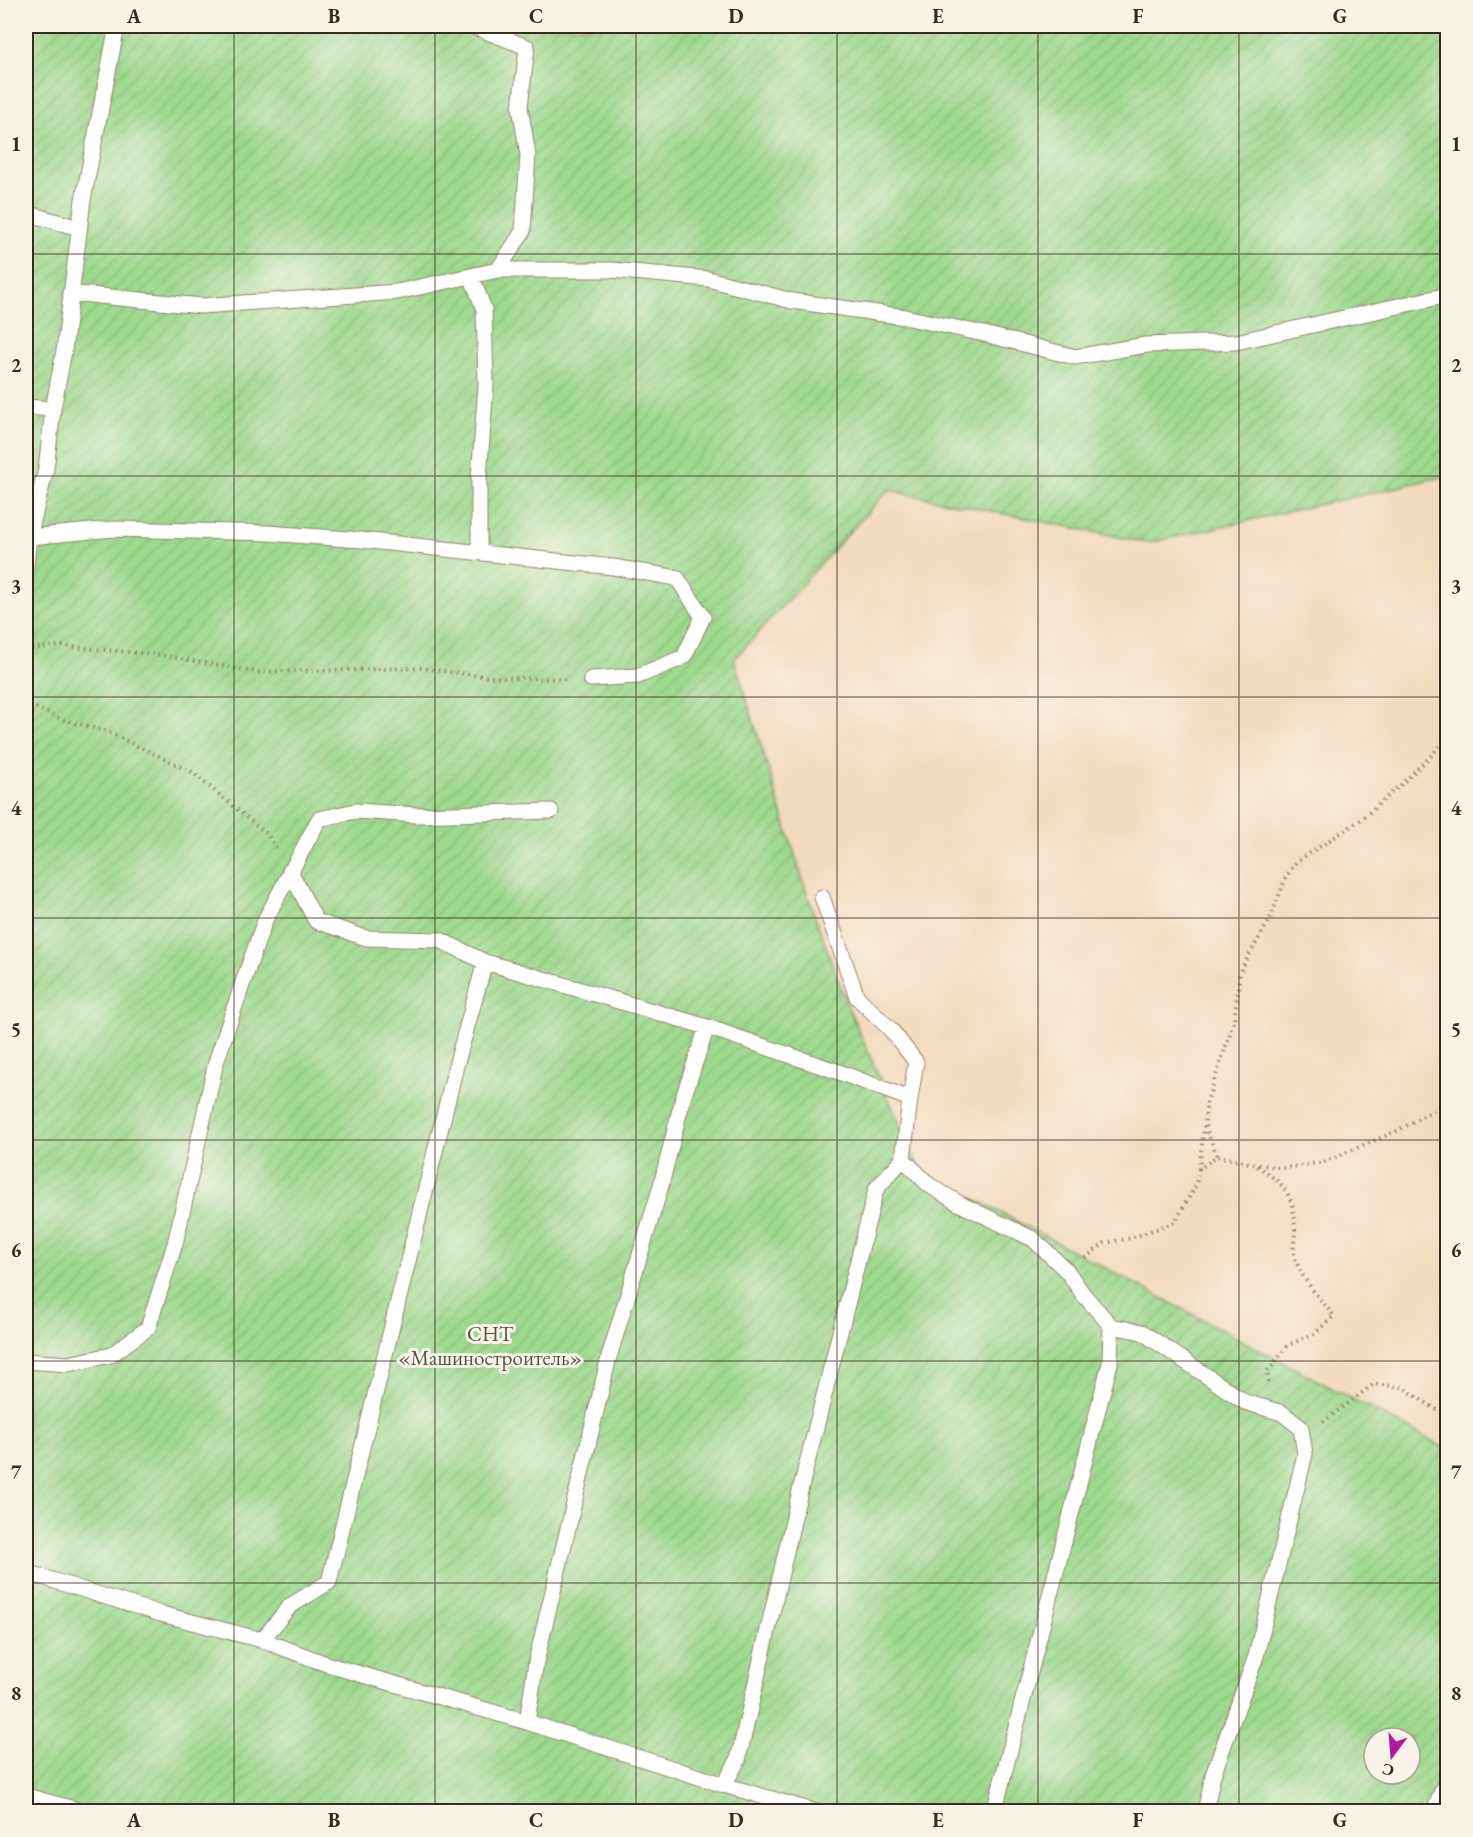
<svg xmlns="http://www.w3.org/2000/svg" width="1473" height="1837" viewBox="0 0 1473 1837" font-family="'EB Garamond',serif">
<defs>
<pattern id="garden-furrows" width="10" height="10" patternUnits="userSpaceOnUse" patternTransform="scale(1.5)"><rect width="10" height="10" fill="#9cd98d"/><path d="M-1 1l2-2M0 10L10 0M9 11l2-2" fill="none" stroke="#87ba79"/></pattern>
</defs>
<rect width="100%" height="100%" fill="#f7f3e8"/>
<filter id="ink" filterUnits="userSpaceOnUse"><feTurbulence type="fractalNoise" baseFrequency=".0167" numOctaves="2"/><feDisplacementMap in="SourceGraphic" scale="12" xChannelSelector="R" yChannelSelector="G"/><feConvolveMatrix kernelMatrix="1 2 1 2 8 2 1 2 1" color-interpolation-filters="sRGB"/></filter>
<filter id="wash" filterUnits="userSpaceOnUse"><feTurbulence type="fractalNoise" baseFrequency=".008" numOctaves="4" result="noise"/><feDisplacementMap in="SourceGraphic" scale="24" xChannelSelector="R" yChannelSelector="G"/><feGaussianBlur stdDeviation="1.35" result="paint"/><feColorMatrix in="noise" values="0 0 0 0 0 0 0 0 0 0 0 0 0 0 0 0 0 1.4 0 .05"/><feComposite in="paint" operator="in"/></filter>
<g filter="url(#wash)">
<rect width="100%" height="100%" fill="#f2dbbc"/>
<path fill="url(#garden-furrows)" stroke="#6c8256" stroke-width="1.5" fill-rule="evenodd" d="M26,26H1447V476L1148,543L888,490L734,659L809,900L846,1002L920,1170L1447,1449V1811L26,1812ZM1374,1738H1410V1774H1374Z"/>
</g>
<g filter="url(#ink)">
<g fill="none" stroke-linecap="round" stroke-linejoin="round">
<g stroke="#96826d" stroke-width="17">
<path id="service" d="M472,26L527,47L520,107L528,155L523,231L498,270
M26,213L79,228
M471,276L484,309L486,385L479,477V552
M70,293L201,306L397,292L498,270H611L708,279L792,301L905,317L984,334L1075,357L1146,345L1236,342L1448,295
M26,407L53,409
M29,537L113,529L268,533L361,540L613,567L677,578L703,617L684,657L638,676L591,679
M26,565L29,537L46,469L53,409L64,351L83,200L117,26
M822,897L857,997L891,1030L916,1062L910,1099
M485,962L707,1027L683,1098L660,1189L609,1357L536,1662L527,1722
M707,1027L836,1071L910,1099L903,1159L876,1189L800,1491L738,1760L724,1785
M903,1159L929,1185L960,1204L1033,1239L1067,1271L1083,1294L1111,1326L1110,1363L994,1812
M1111,1326L1142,1332L1245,1402L1282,1413L1301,1428L1305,1454L1256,1656L1213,1775L1205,1812
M26,1361L68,1364L111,1355L148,1328L175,1244L216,1062L240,991L265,920L319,819L356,811L417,815L551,811
M26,1572L161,1614L262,1640L332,1666L527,1722L724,1785L816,1812
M262,1640L290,1606L329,1582L456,1066L485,962L440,940L366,938L316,921L290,871
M26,1796L85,1812
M1434,1812L1448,1775"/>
</g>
<path stroke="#96826d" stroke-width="4" stroke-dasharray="1.5 4.5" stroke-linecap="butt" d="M26,649L63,646L160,655L256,672L421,668L489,677L568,679
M26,701L30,705L61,719L108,732L192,772L268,835L277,850
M1205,1126L1217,1156
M1257,1166C1285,1184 1295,1196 1295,1230C1295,1239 1292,1250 1295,1258C1302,1280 1320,1299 1334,1316L1314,1334L1288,1345L1267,1372L1269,1384
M1199,1169L1207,1102L1234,1022L1240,971L1270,919L1286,877L1296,862L1362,819L1394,791L1433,754L1448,736
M1085,1258L1105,1243L1131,1238L1175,1222L1196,1185L1199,1169L1217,1156L1254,1164L1285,1168L1324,1162L1399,1130L1448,1102
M1323,1422L1374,1384L1402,1387L1448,1417"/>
<use href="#service" stroke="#fff" stroke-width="15"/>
</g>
</g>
<path fill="none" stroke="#3b2a1e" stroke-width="1.5" stroke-opacity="0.55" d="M234,26V1812M435,26V1812M636,26V1812M837,26V1812M1038,26V1812M1239,26V1812M26,254H1448M26,476H1448M26,697H1448M26,918H1448M26,1140H1448M26,1361H1448M26,1583H1448"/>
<g text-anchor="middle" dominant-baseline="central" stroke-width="6" stroke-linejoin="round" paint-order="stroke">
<g font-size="21" fill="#53563a" stroke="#f7f3e8">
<text x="490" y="1333">СНТ<tspan x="490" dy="24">«Машиностроитель»</tspan></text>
</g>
</g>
<rect width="1473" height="1837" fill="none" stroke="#f7f3e8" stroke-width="66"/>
<g transform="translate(1392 1756) rotate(196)"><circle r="28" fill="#f7f3e8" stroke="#aca397" stroke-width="1.5"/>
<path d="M0-4.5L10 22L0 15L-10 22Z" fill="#b5179e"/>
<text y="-9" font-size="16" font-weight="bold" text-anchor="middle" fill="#3b2a1e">С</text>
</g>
<rect x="33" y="33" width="1407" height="1771" fill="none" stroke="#3b2a1e" stroke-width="2"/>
<g font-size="20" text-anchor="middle" font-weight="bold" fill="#3b2a1e">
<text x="134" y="23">A</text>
<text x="334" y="23">B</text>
<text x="536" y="23">C</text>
<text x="736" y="23">D</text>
<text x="938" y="23">E</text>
<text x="1138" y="23">F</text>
<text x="1340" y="23">G</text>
<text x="16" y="151">1</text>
<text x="1456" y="151">1</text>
<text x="16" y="372">2</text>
<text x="1456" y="372">2</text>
<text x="16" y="593">3</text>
<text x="1456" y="593">3</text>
<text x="16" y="815">4</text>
<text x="1456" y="815">4</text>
<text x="16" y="1036">5</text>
<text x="1456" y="1036">5</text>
<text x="16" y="1257">6</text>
<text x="1456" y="1257">6</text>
<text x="16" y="1479">7</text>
<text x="1456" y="1479">7</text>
<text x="16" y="1700">8</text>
<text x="1456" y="1700">8</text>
<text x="134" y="1827">A</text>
<text x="334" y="1827">B</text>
<text x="536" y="1827">C</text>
<text x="736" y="1827">D</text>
<text x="938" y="1827">E</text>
<text x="1138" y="1827">F</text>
<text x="1340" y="1827">G</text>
</g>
</svg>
